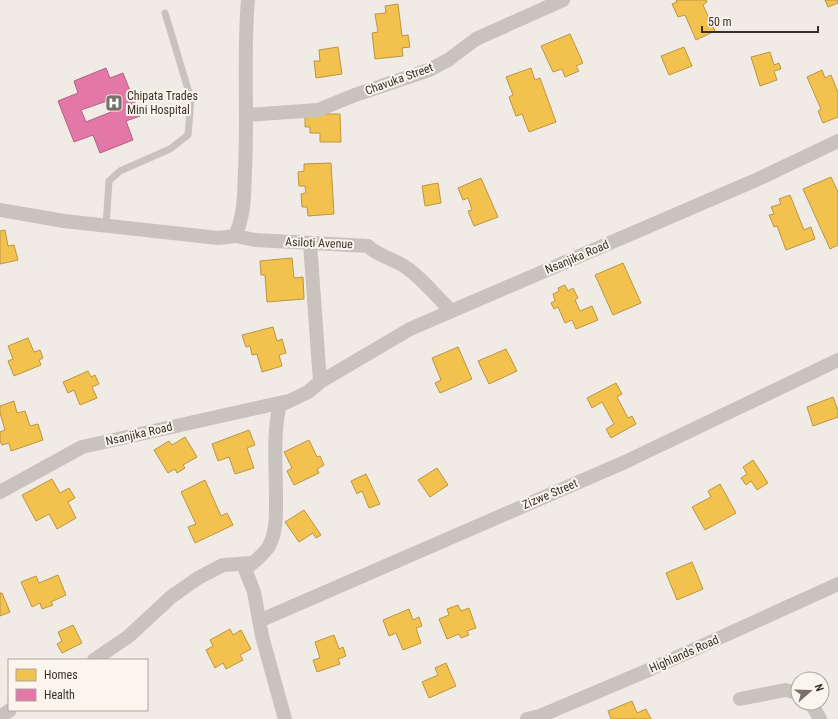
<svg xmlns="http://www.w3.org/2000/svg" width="838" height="719" viewBox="0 0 838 719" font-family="'Roboto Condensed',sans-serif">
<rect width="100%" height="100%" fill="#f0ebe5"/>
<path fill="#f2c14e" stroke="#bb9644" d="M676,0H706L707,2L703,5L715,31L696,40L685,15L678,17L672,4L677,2Z
M825,0H838V3L828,7Z
M398,4L402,36L408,35L410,47L402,48L403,56L375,59L372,33L378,32L375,14L386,13L385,6Z
M570,34L583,63L576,66L579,71L565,77L562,69L553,72L541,46Z
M338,47L342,74L316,78L314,61H320L319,50Z
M684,47L692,66L669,75L661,56Z
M770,52L774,65L779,63L781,69L774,71L777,80L760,86L751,57Z
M531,68L535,80L540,78L556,122L529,132L522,114L516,116L509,97L513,95L506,77Z
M822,70L825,78L831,75L838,92V117L823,123L818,111L821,109L807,77Z
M305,114H340L341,142H320V133H310V127H305Z
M331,163L334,214L308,216L307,207H302L301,194L306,193L305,186H299L298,172L304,171V164Z
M831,177L838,192V245L830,249L803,189Z
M481,178L498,217L474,226L468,211L472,210L468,198L463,200L458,188Z
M438,183L441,203L425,206L422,186Z
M790,195L804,230L811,227L815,239L786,250L777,226L774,227L769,215L774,214L771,207L781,204L779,199Z
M5,230L8,246L14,245L18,260L0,264V231Z
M292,258L294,278L303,277L304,299L267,302L265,275H261L260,261Z
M623,263L641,303L613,315L595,275Z
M565,285L568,291L573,288L578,298L575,300L580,311L592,306L598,320L576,329L572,320L565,323L558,307L554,309L551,303L555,301L553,294L559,291L558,288Z
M273,327L277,341L282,339L286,353L279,355L282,366L262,372L257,354L252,355L250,346L246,347L242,335Z
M28,338L34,352L40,350L43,358L39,360L41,365L14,376L8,361L13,359L8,346Z
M458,347L472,379L440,393L435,383L441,380L432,358Z
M506,349L517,371L489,384L478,361Z
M88,371L91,377L95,375L99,384L92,387L97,398L80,405L74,390L68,393L63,382Z
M616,383L622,394L617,397L628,418L632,416L636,424L611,438L606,429L614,424L602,402L592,408L587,398Z
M833,397L838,410V417L813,426L807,407Z
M14,401L17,413L25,411L30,426L38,424L43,440L11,451L9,443L2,445L0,441V432L5,430L0,413V406Z
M249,430L255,445L247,448L254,468L235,474L229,457L218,461L212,444Z
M185,437L197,457L183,465L185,468L177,473L175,469L168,473L154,450L169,441L172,445Z
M309,440L317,457L320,456L324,465L317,469L319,473L294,485L287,471L292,468L284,452Z
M753,460L768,483L757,490L751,481L746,485L741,478L747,474L743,467Z
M437,468L448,485L430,497L418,480Z
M366,474L380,504L369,508L362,491L357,494L351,481Z
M52,479L60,493L69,488L75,498L68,502L76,518L57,529L49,514L36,521L22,495Z
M205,480L221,516L227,513L233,525L195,543L188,527L196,524L181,492Z
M720,484L736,513L705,530L692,507L711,497L708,491Z
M304,510L321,535L316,538L313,533L299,542L285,522Z
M692,562L703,589L677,600L666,573Z
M58,575L66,595L51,602L53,605L42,609L40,603L32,607L21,582L36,576L39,583Z
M0,593H2L10,612L0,616Z
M458,605L461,611L469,608L476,628L467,631L469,635L461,638L459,634L447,639L439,619L449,615L447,609Z
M409,609L413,620L419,617L422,626L416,628L421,643L403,650L396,633L389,636L383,620Z
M73,625L82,643L62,653L57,644L62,641L58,632Z
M230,629L233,635L241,630L251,649L240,655L243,660L226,669L223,663L215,668L206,650L213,646L210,640Z
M334,635L339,649L343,647L346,656L338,659L340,664L317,672L313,660L320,658L315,642Z
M446,663L456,686L429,698L422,682L438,675L435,668Z
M632,701L637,713L646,709L651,719H611L608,711Z"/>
<path fill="#e377a8" stroke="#b16282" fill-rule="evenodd" d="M106,68L110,78L123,73L140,116L126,121L133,140L100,153L93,135L74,142L58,101L78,93L74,81ZM107,101L111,112L86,122L81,110Z"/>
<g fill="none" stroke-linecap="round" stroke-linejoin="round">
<path stroke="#c9c3be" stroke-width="7" d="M106,226L109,181L120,171L170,149L188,135L191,99L165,13"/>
<path stroke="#c9c3be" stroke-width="14" d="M246,115L318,110L355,95L429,70L448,60L476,39L563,0
M0,210L64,221L218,238L235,236C245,214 244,194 245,170C248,113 243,57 248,0
M235,236L255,240L368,246C379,257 395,259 407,268C424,280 437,298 452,311
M320,382L410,329L756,180L838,141
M0,492L82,447L288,401
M259,621L625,462L838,360
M94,660L129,636L171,597L198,578L223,565L252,563
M740,699L785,690L798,693
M811,703L820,719
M0,717L10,710
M285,719L262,636L254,592L245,569C254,562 263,556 269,546C277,531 276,513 276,497C276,468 273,438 279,408L281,405L308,392L320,382L310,243
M527,719L540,716L651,669L838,584"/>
</g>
<defs>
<g id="hospital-square" transform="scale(0.9)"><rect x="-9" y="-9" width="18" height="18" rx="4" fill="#7a716c" stroke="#fbf5ee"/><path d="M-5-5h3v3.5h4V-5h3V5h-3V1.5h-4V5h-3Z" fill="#fff"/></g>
</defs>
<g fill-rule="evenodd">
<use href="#hospital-square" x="114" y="103"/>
</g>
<g text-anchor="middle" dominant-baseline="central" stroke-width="4" stroke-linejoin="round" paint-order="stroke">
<g font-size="12" fill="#3b302b" stroke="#fbf5ee">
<text transform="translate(399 79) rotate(-20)">Chavuka Street</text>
<text transform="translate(319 243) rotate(2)">Asiloti Avenue</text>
<text transform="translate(577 257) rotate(-23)">Nsanjika Road</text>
<text transform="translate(139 434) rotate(-13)">Nsanjika Road</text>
<text transform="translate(550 494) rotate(-23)">Zizwe Street</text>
<text transform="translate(684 654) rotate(-24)">Highlands Road</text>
</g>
<g font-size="12" fill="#3b302b" stroke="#fbf5ee" text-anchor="start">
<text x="127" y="96">Chipata Trades<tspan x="127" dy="14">Mini Hospital</tspan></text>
</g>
</g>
<rect x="8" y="659" width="140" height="52" fill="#fbf5ee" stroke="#aea6a0"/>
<rect x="16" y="669" width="20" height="12" fill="#f2c14e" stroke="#aea6a0"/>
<text x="44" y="679" font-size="12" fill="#3b302b">Homes</text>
<rect x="16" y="689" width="20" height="12" fill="#e377a8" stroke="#aea6a0"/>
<text x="44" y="699" font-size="12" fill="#3b302b">Health</text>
<g transform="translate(810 691) rotate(70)"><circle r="19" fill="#fbf5ee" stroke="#aea6a0"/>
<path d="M0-3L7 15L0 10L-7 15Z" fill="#7a716c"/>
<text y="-6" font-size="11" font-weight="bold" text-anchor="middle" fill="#3b302b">N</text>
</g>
<path d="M702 26v6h116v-6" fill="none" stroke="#3b302b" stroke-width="2"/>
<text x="708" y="26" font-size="12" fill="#3b302b" stroke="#fbf5ee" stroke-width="3" paint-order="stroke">50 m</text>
</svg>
